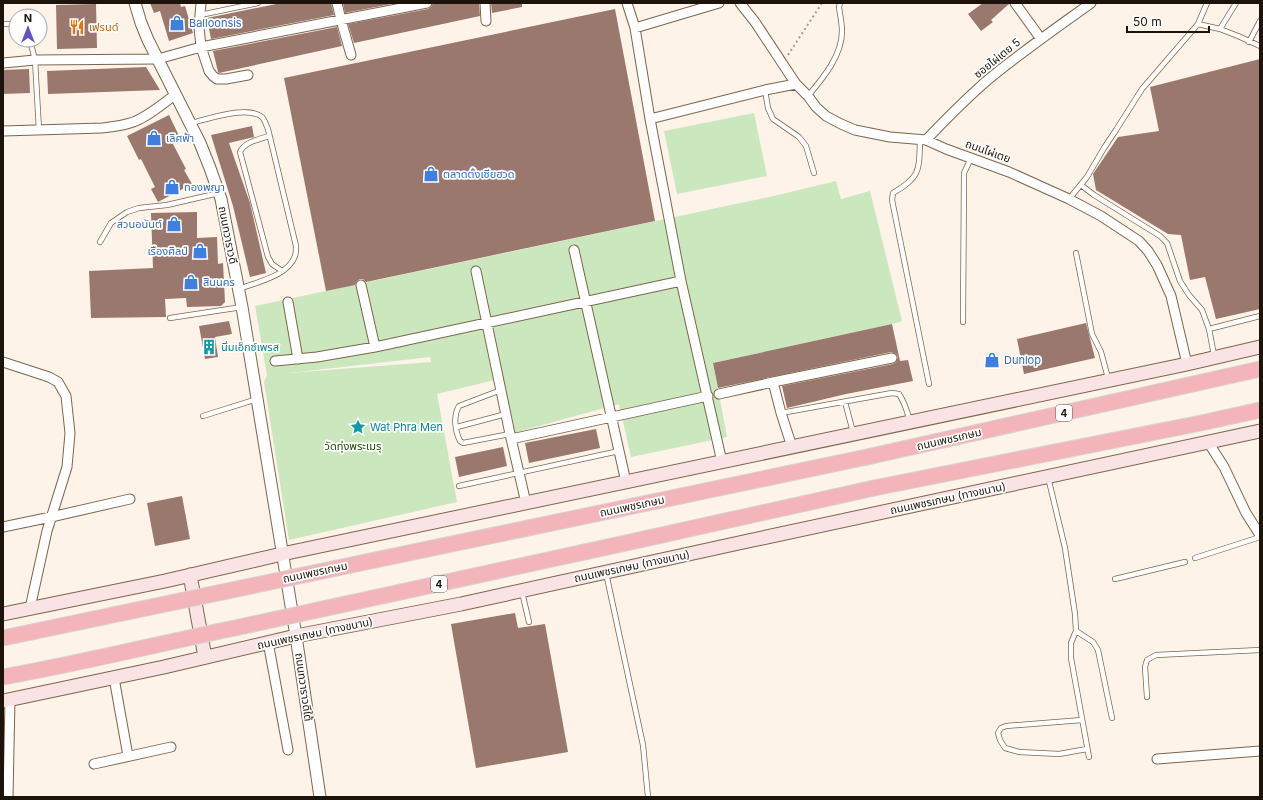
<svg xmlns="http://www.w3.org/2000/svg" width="1263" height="800" viewBox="0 0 1263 800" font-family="Inter,'Noto Sans Thai',sans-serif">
<rect width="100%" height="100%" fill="#fdf3e8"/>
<path fill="#cae7be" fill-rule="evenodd" d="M754,113L767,176L677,194L664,131Z
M836,181L841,199L870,191L902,321L892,324L713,363L727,437L631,457L619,404L510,434L499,379L437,394L457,502L289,540L264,382L267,375L255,306L774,196ZM430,357L431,362L289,373Z"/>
<path fill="#9a786d" d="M150,3H180L181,7L185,6L193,33L169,41L160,11L154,13Z
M281,3H331L334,15L211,39L207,18Z
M343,3H396L345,13Z
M433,3H479L480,16L354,43L348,24L428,9L431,7Z
M491,3H522V7L492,13Z
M983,3H1009V4L991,20L993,22L981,31L968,14Z
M96,4L97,48L57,49L56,5Z
M615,9L655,221L366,282L363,279H360L357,281L355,285L326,291L284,78Z
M337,27L342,46L219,73L218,72L213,51Z
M1260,59V309L1216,319L1205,277L1190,280L1181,235L1168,234L1096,190L1093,174L1118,137L1159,131L1150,87Z
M146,67L160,90L48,94L47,71Z
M29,69L30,93L3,94V70Z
M169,115L181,140L173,144L186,169L184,170L192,184L158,202L151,189L155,187L141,159L139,160L127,136Z
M252,126L254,137L229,143L250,203L266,273L250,277L233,206L211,135Z
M197,212V238L217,237L218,264L223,263L225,302L221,306L187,307L186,298L165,299L166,317L91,318L89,271L153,268L151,213Z
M229,321L232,334L215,337L218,357L205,359L199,326Z
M1086,323L1095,358L1024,374L1017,339Z
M892,324L900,361L908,360L913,381L846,394L787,408L782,386L893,364L896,362L898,357L896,354L891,352L718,388L713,363Z
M596,429L600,448L529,463L525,443Z
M503,447L507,466L459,477L455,457Z
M182,496L190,539L155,546L147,503Z
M515,613L518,628L545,624L568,752L476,768L451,624Z"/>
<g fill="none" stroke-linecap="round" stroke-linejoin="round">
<g stroke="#7b664d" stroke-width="6">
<path id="service" d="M200,15L258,3
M3,24H14L16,25
M1198,24L1220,29L1238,36L1260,46
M1220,29L1236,3
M30,40L35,60L39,130
M1249,42L1260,21
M765,90L768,108L773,119L799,137L806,146L814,173
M808,96C823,78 842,56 842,31C842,23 840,15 839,7L840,3
M191,123C209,119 247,105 262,117C265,120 266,125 268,129L296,246C296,249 296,253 295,256C288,276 257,282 239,289
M269,136C260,139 244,142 240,152L268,257L272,264L282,271
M920,140C919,170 921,177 893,193L892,200L929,384
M1081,185L1094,195L1160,236L1167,243L1180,281L1189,295L1202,310L1209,329L1214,355
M1069,199L1087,177L1104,148L1116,130L1142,89L1198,24L1207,3
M100,242L111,223L127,212L139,208L167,205L219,193
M1076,253L1092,334L1101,352L1108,378
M170,318L242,307
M963,322L964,173L971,158
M1209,329L1260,316
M501,390L459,406C453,416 455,431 460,441L463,443L510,434
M845,402L853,432
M781,413L892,393L899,394C905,403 907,411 910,421
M203,416L257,399
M457,427L506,414
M1048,477L1065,548L1075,614L1076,631L1071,643V658L1089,757
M459,486L619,451
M1195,558L1260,537
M606,573L643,745L648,797
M1115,579L1185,562
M522,592L529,622
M1076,631L1093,642L1098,650L1112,718
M1147,697L1145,667L1147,660L1156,655L1260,650
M1082,720L1006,726L1001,728L998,733L1000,740L1005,748L1019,752L1059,754L1087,749"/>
</g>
<g stroke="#7b664d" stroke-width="11">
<path id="minor" d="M201,3L199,27L201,47L209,71L213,76L217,79H226L248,75
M337,3L341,20L351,55
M485,3L486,21
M627,3L635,28L650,119L681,281L722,462
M740,3L755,22L796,84L808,96L816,107L826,116L841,124L855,130L890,137L926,140L946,149L1009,172L1069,199L1101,216L1139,241L1148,251L1157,265L1171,296L1187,364
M1015,3L1041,39
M635,28L719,3
M3,63L35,60L158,59L201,47L427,3
M650,119L765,90L796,84
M3,131L102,128C111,127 121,126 130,123C145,119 162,104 175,95
M926,140C944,121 963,102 983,84C1017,55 1055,29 1091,3
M574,250L626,482
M476,271L510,434L526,503
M361,285L375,347
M288,302L298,359
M275,361L317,357L375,347L681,281
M3,362L49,377L58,382L66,396L70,433L67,467L47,531L30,608
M719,394L773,382
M511,439L708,396
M1208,442L1224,467L1246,513L1260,535
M792,447L781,413L773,382L892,358
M3,527L51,517L130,499
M268,642L288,750
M114,678L128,756
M1157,759L1260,751
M94,764L171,747
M8,797L10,699"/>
</g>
<g stroke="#7b664d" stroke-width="13">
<path id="tertiary" d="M135,3L141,23L148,40L200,143L210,168L221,199L242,307L296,636L320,797"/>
</g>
<g stroke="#7b664d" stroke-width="15">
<path id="secondary" d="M190,575L205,657
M3,614L165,581L282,554L1187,364L1260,347
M3,701L164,667L296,636L461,604L748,541L1260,431"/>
</g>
<g stroke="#d6d5d3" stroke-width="17">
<path id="trunk" d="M867,457L1260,369
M874,488L1201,423L1260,410"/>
</g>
<path stroke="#a59b91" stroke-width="2" stroke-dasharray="2 3" stroke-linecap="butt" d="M788,55L822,3"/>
<use href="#service" stroke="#fff" stroke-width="4.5"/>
<use href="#minor" stroke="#fff" stroke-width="9"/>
<use href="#tertiary" stroke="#fff" stroke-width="11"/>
<use href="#secondary" stroke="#fae3e5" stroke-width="13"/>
<use href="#trunk" stroke="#f3b4ba" stroke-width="15"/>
<g stroke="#d6d5d3" stroke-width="17" stroke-linecap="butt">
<path id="trunk-bridge" d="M3,638L867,457
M3,677C81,663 158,644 235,628C449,583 661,535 874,488"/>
</g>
<use href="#trunk-bridge" stroke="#f3b4ba" stroke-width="15"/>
</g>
<defs>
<g id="shop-bare" transform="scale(1.2)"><path d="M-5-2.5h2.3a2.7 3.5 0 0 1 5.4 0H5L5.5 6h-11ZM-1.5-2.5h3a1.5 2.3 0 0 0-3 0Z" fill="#3f7fe0" stroke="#fff" stroke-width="2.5" paint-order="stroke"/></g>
<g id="restaurant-bare" transform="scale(1.2)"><path d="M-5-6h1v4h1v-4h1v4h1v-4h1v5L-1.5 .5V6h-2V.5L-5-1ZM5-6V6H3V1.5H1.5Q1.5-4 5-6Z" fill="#e8710a" stroke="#fff" stroke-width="2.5" paint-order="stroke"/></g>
<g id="building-bare" transform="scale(1.2)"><path d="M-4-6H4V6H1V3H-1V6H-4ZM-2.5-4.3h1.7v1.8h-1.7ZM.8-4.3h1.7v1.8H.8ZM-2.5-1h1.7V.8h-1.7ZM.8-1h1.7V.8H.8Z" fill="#0f9aa8" stroke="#fff" stroke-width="2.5" paint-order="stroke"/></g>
<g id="sight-bare" transform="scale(1.2)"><path d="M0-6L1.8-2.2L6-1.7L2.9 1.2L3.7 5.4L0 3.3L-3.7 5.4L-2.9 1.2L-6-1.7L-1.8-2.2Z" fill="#0f9aa8" stroke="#fff" stroke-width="2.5" paint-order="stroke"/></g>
</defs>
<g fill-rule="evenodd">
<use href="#shop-bare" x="177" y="23"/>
<use href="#restaurant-bare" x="77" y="27"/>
<use href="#shop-bare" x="154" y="138"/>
<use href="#shop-bare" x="431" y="174"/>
<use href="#shop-bare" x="172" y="187"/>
<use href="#shop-bare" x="174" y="224"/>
<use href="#shop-bare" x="200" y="251"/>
<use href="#shop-bare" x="191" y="282"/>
<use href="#building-bare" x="209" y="347"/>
<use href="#shop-bare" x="992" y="360"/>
<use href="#sight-bare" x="358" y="427"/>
</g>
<g text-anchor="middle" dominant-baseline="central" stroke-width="3.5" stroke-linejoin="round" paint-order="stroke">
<g fill="#fff" stroke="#605a54" stroke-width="1">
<rect x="1056" y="405" width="16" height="16" rx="3"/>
<rect x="431" y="576" width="16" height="16" rx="3"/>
</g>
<g font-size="10" font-weight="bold" fill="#1c140a">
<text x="1064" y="413">4</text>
<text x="439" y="584">4</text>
</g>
<g font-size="11" fill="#366cbe" stroke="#fff" text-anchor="start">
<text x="189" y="23">Balloonsis</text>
<text x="166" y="138">เลิศฟ้า</text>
<text x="443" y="174">ตลาดตั้งเซียฮวด</text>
<text x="184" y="187">ทองพญา</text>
<text x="162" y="224" text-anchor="end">สวนอนันต์</text>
<text x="188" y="251" text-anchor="end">เรืองศิลป์</text>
<text x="203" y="282">สินนคร</text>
<text x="1004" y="360">Dunlop</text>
</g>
<g font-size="11" fill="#c56008" stroke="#fff" text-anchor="start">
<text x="89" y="27">เฟรนด์</text>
</g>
<g font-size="11" fill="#1c140a" stroke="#fff">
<text transform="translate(997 58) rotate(-39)">ซอยไผ่เตย 5</text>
<text transform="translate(988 151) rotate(20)">ถนนไผ่เตย</text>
<text transform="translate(228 235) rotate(79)">ถนนทวาราวดี</text>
<text transform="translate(949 439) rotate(-13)">ถนนเพชรเกษม</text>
<text transform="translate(948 498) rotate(-12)">ถนนเพชรเกษม (ทางขนาน)</text>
<text transform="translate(632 506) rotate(-12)">ถนนเพชรเกษม</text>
<text transform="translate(632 566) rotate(-12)">ถนนเพชรเกษม (ทางขนาน)</text>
<text transform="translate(315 572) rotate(-12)">ถนนเพชรเกษม</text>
<text transform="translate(315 633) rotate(-12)">ถนนเพชรเกษม (ทางขนาน)</text>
<text transform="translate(304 687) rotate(82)">ถนนทวาราวดีใต้</text>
</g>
<g font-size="11" fill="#0d838f" stroke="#fff" text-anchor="start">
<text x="221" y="347">นิ่มเอ็กซ์เพรส</text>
<text x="370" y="427">Wat Phra Men</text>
</g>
<g font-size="11" fill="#1d4a00" stroke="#fff">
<text x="353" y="446">วัดทุ่งพระเมรุ</text>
</g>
</g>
<rect width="1263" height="800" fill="none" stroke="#1c140a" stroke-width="8"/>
<g transform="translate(28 28)"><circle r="19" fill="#ffffff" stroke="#a4a19d"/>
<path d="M0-3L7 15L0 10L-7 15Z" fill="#6351ca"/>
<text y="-6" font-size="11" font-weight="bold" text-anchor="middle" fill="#1c140a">N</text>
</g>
<path d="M1127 26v6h82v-6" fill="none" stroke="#1c140a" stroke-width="2"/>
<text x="1133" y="26" font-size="12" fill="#1c140a" stroke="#ffffff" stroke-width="3" paint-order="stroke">50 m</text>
</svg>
